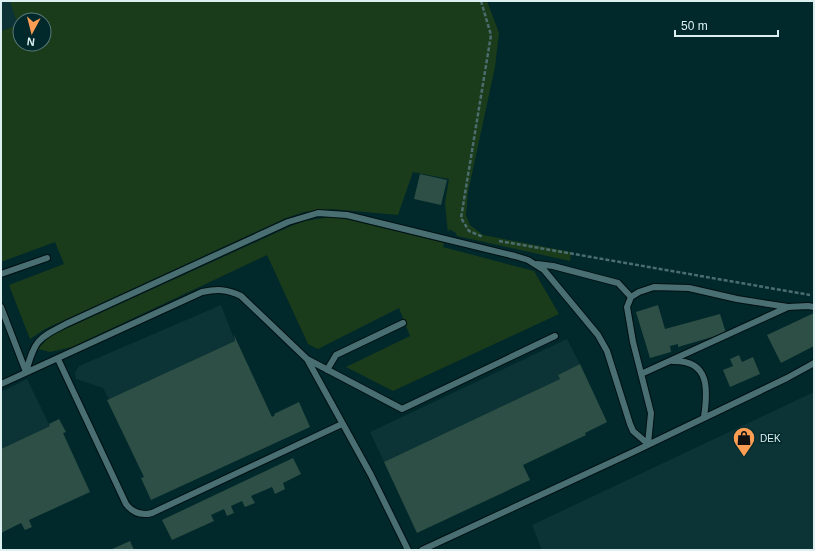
<svg xmlns="http://www.w3.org/2000/svg" width="815" height="551" viewBox="0 0 815 551" font-family="Helvetica,sans-serif">
<rect width="100%" height="100%" fill="#01282b"/>
<path fill="#0c3336" d="M1,1H10L19,25L1,31Z
M221,305L235,341L109,399L103,388L76,379L75,373L79,366Z
M567,339L580,364L558,375L560,379L384,462L370,432Z
M27,379L50,426L1,449V392Z
M814,392V550H542L532,525Z"/>
<path fill="#1b3c1b" fill-rule="evenodd" d="M10,1H487L499,33L495,67L468,192L466,215L470,225L483,235L571,252L570,261L457,236L456,233L449,229L448,233L445,203L449,179L413,172L398,215L332,209L304,212L286,218L45,329L30,339L9,285L64,264L55,242L1,262V31L18,25ZM20,20H44V44H20Z
M331,217L346,219L444,243L443,247L534,271L559,314L393,391L346,367L410,336L399,308L318,349L308,344L267,255L72,347L50,352L38,349L50,336L291,226L305,221Z"/>
<path fill="#2e4f45" d="M420,174L447,180L441,205L414,199Z
M658,305L665,329L720,314L726,333L678,347V344L670,346L671,352L650,358L636,312Z
M814,313V346L781,363L767,335Z
M234,335L272,417L275,415L274,414L299,402L310,427L151,500L141,478L144,477L107,400L235,341Z
M739,355L742,362L753,357L760,374L730,387L723,370L733,366L730,359Z
M580,364L607,422L585,433L586,435L523,465L530,480L417,533L384,462L560,379L558,375Z
M59,419L66,432L63,433L90,492L29,520L32,527L25,530L21,523L1,533V449L50,426L49,424Z
M293,458L301,474L283,483L285,489L275,494L272,487L251,496L255,503L245,507L242,501L231,506L234,513L227,516L224,509L211,515L214,521L172,540L162,520Z
M130,541L134,550H110Z"/>
<g fill="none" stroke-linecap="round" stroke-linejoin="round">
<g stroke="#001012" stroke-width="8">
<path id="lane" d="M537,264L553,266L618,283L631,297
M1,274L47,258
M1,307L26,372
M58,359L126,504C133,513 141,516 152,513L342,424
M307,359L371,475L408,550
M673,361C710,360 708,390 704,417
M327,370L336,355L403,323
M26,372C35,340 37,339 66,324L288,222L318,213L347,215L515,256L528,260L544,270L598,335L607,351L630,424L633,431L648,444
M641,374L788,307
M1,384L202,292C217,289 227,289 241,296L307,359L402,409L555,336
M648,444L651,413L633,342L627,307L631,297L639,292L654,287L689,288L737,299L788,307L808,306L814,307
M422,550L629,454L787,378L814,363"/>
</g>
<path stroke="#4c6d6f" stroke-width="2.5" stroke-dasharray="4 2" stroke-linecap="butt" d="M481,1L491,35L461,218L469,231L483,237
M499,241L810,295"/>
<use href="#lane" stroke="#4a6f72" stroke-width="6"/>
</g>
<defs>
<g id="shop-pin" transform="scale(1.15)"><path d="M0 17L-7.5 6A9.5 9.5 0 1 1 7.5 6Z" fill="#fc9d54" stroke="#01282b"/><path d="M-5-2.5h2.3a2.7 3.5 0 0 1 5.4 0H5L5.5 6h-11ZM-1.5-2.5h3a1.5 2.3 0 0 0-3 0Z" fill="#111"/></g>
</defs>
<g fill-rule="evenodd">
<use href="#shop-pin" x="744" y="438"/>
</g>
<g text-anchor="middle" dominant-baseline="central" stroke-width="3" stroke-linejoin="round" paint-order="stroke">
<g font-size="10" fill="#dcf0f1" stroke="#01282b" text-anchor="start">
<text x="760" y="438">DEK</text>
</g>
</g>
<rect width="815" height="551" fill="none" stroke="#dcf0f1" stroke-width="4"/>
<g transform="translate(32 32) rotate(187)"><circle r="19" fill="#01282b" stroke="#59787a"/>
<path d="M0-3L7 15L0 10L-7 15Z" fill="#fc9d54"/>
<text y="-6" font-size="11" font-weight="bold" text-anchor="middle" fill="#dcf0f1">N</text>
</g>
<path d="M675 30v6h103v-6" fill="none" stroke="#dcf0f1" stroke-width="2"/>
<text x="681" y="30" font-size="12" fill="#dcf0f1" stroke="#01282b" stroke-width="3" paint-order="stroke">50 m</text>
</svg>
